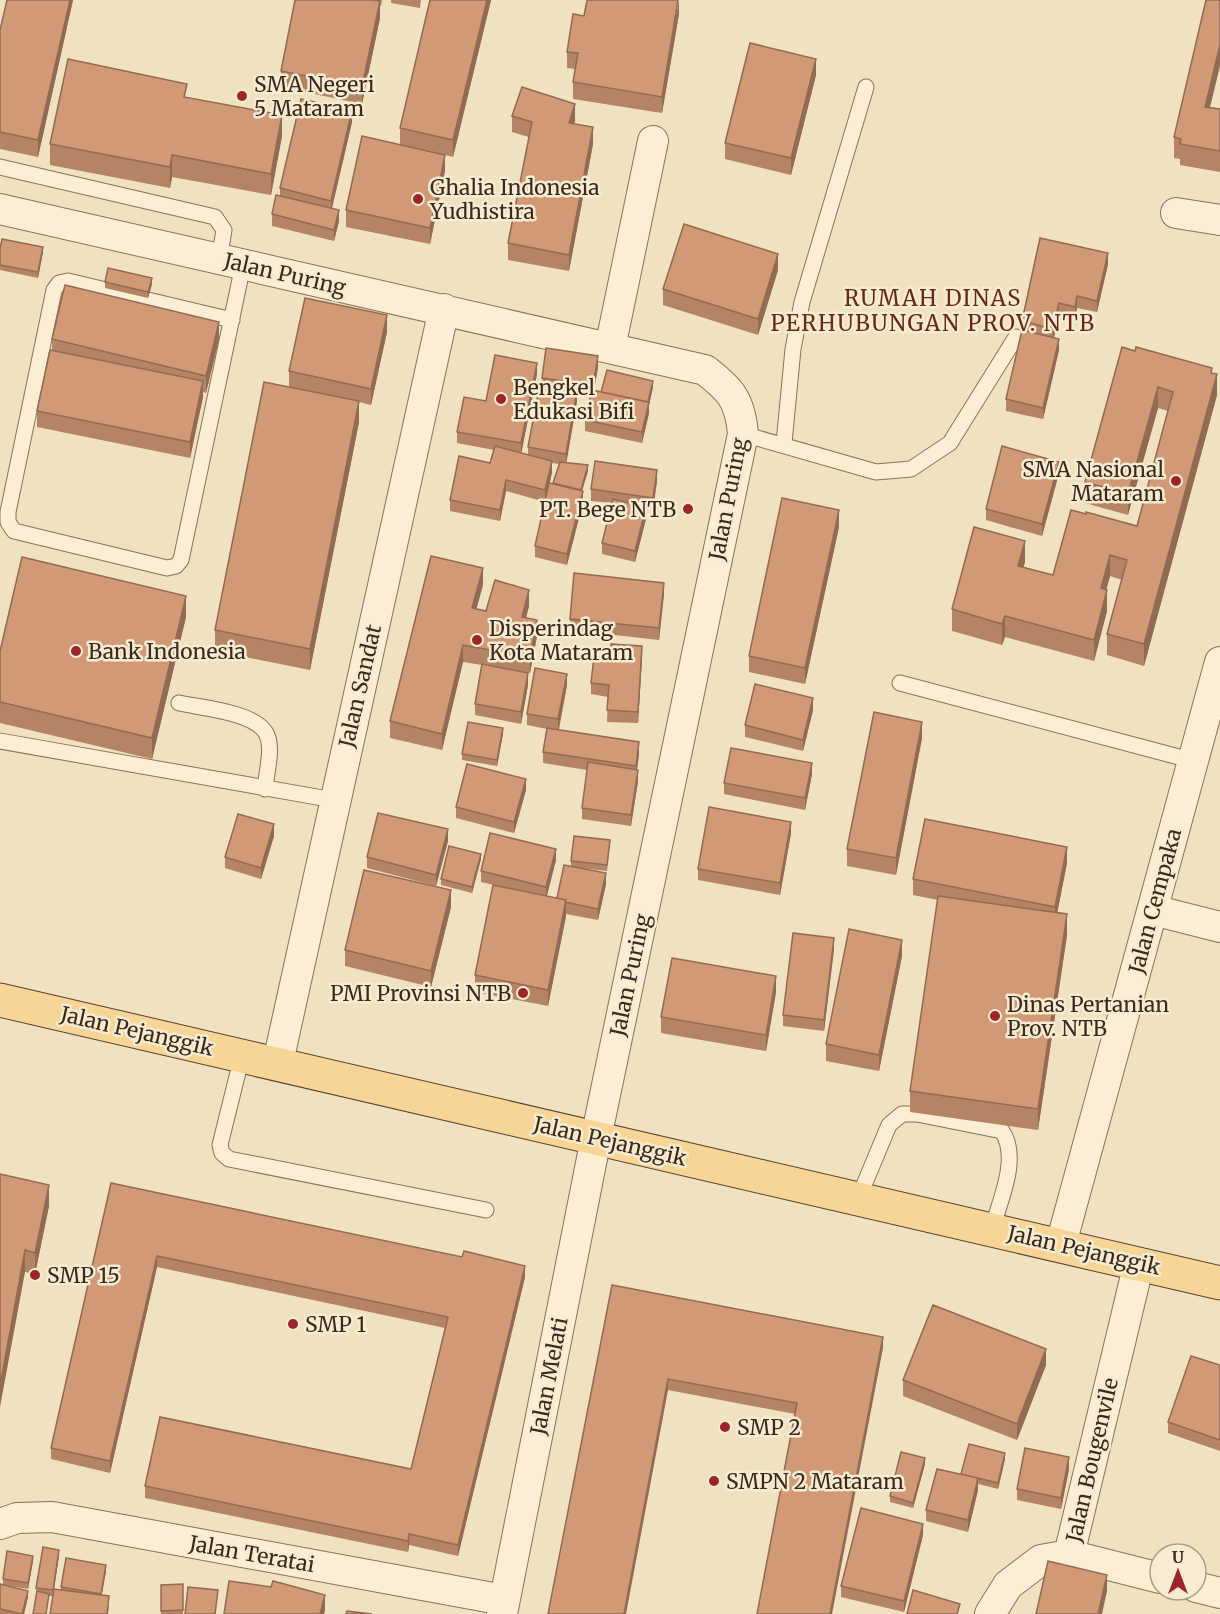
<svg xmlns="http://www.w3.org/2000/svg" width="1220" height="1614" viewBox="0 0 1220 1614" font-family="Merriweather,serif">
<rect width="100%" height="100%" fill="#f0e1c1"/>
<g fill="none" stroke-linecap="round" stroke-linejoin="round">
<g stroke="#8b7158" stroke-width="17">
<path id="lane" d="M0,167L215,217L224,230L219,260
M232,320L68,281L59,283L54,290L8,512V522L14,531L167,568L176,566L181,560L243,265
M743,434L876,472L911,469L950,443L1016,337
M784,443L793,349L802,302L866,87
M900,683L1194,761
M179,703C202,708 254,712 266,733C274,747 266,774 265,789
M0,741L334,800
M242,1056L220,1145L222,1153L229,1159L486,1210
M859,1197L889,1125L902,1114H917L1002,1131C1020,1158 1000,1200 992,1229"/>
</g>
<g stroke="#8b7158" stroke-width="32">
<path id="street" d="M0,209L705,370C731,390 740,400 743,434L596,1138L502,1614
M1176,213L1220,220
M610,348L653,141
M1153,910L1220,927
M278,1062L444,309
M1061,1244L1220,662
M0,1524L17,1518L52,1517L504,1600
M1069,1555L1160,1578
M1196,1587L1220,1593
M990,1614L1008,1585L1041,1560L1069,1555L1139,1263"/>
</g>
<g stroke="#58402c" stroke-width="35">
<path id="primary" d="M0,1000L1220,1283"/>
</g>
<use href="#lane" stroke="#fbeed5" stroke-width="15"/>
<use href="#street" stroke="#fbeed5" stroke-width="30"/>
<use href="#primary" stroke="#f6d597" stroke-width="33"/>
</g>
<path fill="#b48465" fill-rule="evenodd" d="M73,0L38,157L0,149V30Z
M295,0H382L381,6H380V18L362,104L281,87V71Z
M391,0H421L420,8L391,3Z
M430,0H491L453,157L445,155V171L430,244L346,227V210L400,144V128Z
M679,14L662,113L573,99V82L575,69L567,68V52L584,16Z
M816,75L791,175L725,159V143Z
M187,97L282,136L271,195L172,177L170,188L50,165V144Z
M1210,108L1220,109V172L1180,165V159L1174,158V137Z
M512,116L575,121L574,124L593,144L569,271L508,260V243L529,137L512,132Z
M352,122L332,208L339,221L334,241L272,226V214L280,196V188Z
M0,249L43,252L38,278L0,270Z
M1108,264L1097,312L1077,308L1075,318L1059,315L1054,338L1059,350L1043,419L1006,411V399L1022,330V321Z
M778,270L758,335L663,305V289Z
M105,282L152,284L148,298L105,288Z
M387,332L371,405L359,402V422L310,670L215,651V630L289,387V371Z
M52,339H219L206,393L203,392V397L190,458L37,427V411L52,350Z
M1122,347L1212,373L1217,395L1144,666L1107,655V634L1122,580L1110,576L1106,590L1107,611L1094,661L1005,637L1002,645L952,631V609L1025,562L1023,567L1053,575L1086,514L1137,526L1168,411L1158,408L1128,515L1085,503V482Z
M598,367L594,391L601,392L653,387L649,405V413L642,443L585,431V420L590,396L577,394V401L566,463L588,471L582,491L583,502L567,565L535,557V546L545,502L506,491L500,521L450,511V500L490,463L494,450L457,443V432L486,401L537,374L521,453L528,455V447L542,383V378ZM552,463L559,464L553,484L550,483L552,472Z
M1059,473L1042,536L986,520V509Z
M657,481L653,509L646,508V519L635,562L602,554V543L612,503L591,501V489Z
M839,527L805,684L749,672V656Z
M483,585L476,609L486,611L529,606L526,618L537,636L530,673L507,669L528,685L521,724L475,715V704L482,665L463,662L442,750L390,738V721Z
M664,594L659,640L570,630V619Z
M186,617L152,759L0,723V651Z
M642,657L638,723L607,722L608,697L591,694V683L610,658Z
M567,685L559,730L639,754L637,769L638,781L631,826L582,819V808L587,770L543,763V752L547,729L527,725V714Z
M813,710L803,751L745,737V725Z
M503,734L497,766L462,760V754Z
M922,738L896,875L847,866V849Z
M812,774L805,810L724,794V783Z
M526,790L514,833L456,818V807Z
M791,833L780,895L698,880V869Z
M274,836L261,879L225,868V857Z
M448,841L436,886L367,868V857Z
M610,845L607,871L580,868L606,884L598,920L566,914L548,1006L475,992V975L498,886L481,882V871L556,860L547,896L557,898L571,866V861Z
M481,859L472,893L441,885V879Z
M1067,863L1057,913L1067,935L1038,1130L910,1112V1091L938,900L913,895V879Z
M451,907L431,987L345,966V950Z
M834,949L824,1031L783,1026V1015Z
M902,956L879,1071L826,1061V1044Z
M776,992L766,1051L661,1033V1017Z
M0,1174L49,1206L35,1274L25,1272Z
M111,1183L525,1277L458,1556L409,1545L408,1552L145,1498V1486L411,1469L445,1328L157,1267L110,1473L51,1459V1448Z
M612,1285L883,1348L795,1414L668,1390Z
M1046,1365L1017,1440L903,1396V1380Z
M1220,1365V1451L1168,1433V1422Z
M1005,1459L998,1489L978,1484V1490L968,1532L926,1521V1510Z
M925,1464L913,1508L890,1502V1496Z
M1069,1469L1061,1509L1017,1500V1489Z
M923,1535L904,1612L841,1597V1586Z
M59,1555L54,1589L61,1590V1587L106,1571L101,1595L109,1607L108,1614H50L53,1596H49V1599L37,1594L36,1588Z
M33,1561L28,1589L3,1585L28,1597L24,1614H0V1584L3,1585V1579Z
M183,1584V1614H161V1585Z"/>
<path fill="#926b52" d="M70,0H73L38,157V140Z
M487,0H491L453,157V140Z
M679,0V14L662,113V97Z
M380,1V18L362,104V87Z
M1220,45V66L1205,128V107Z
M816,59V75L791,175V158Z
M575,104V121L569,139V123Z
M352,110V122L331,212V201Z
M282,115V136L271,195V174Z
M593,127V144L569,271V255Z
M172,155V177L170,188V167Z
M445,155V171L430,244V228Z
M339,210V221L334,241V230Z
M43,247V252L38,278V272Z
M1108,253V264L1097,312V301Z
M778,254V270L758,335V319Z
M152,278V284L148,298V292Z
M1077,296V308L1075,318V307Z
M1059,303V315L1053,340V329Z
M387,315V332L371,405V389Z
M219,322V339L206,393V376Z
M1059,339V350L1043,419V408Z
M598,356V367L593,397V385Z
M537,363V374L521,455V443Z
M1217,374V395L1144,666V644Z
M203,381V397L190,458V442Z
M653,381V387L649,405V413L642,443V432L647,404Z
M1158,387V408L1128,515V494Z
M577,390V401L566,465V454Z
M359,401V422L310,670V649Z
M552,461V472L545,502V490Z
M1059,462V473L1042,536V524Z
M588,465V471L580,497V491Z
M657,470V481L653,509V498Z
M506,480V491L500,521V510Z
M583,491V502L567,565V554Z
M646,507V519L635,562V551Z
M839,510V527L805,684V668Z
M1025,541V562L1018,587V566Z
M1110,555V576L1101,610V588Z
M483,568V585L472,625V608Z
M664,583V594L659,640V628Z
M529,590V606L522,633V617Z
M1107,590V611L1094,661V640Z
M186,596V617L152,759V738Z
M1005,616V637L1002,645V624Z
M537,620V636L530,673V657Z
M463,645V662L442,750V734Z
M642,646V657L638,723V712Z
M528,673V685L521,724V712Z
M567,674V685L558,731V719Z
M813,698V710L803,751V740Z
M922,722V738L896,875V858Z
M503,728V734L497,766V760Z
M639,742V754L636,777V766Z
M812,763V774L805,810V798Z
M638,770V781L631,826V815Z
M526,779V790L514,833V822Z
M791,822V833L780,895V883Z
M274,824V836L261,879V868Z
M448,829V841L436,886V875Z
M1067,847V863L1055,924V907Z
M556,849V860L546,898V887Z
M481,854V859L472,893V887Z
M606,873V884L598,920V909Z
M451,890V907L431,987V971Z
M566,900V917L548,1006V990Z
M1067,914V935L1038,1130V1109Z
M834,938V949L824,1031V1020Z
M902,940V956L879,1071V1055Z
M776,976V992L766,1051V1035Z
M49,1185V1206L35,1274V1253Z
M25,1250V1272L0,1407V1386Z
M157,1256V1267L110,1473V1461Z
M525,1266V1277L458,1556V1545Z
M883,1337V1348L832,1614H830Z
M1046,1349V1365L1017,1440V1424Z
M668,1379V1390L626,1614H624Z
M1005,1453V1459L998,1489V1483Z
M1069,1457V1469L1061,1509V1498Z
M925,1458V1464L913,1508V1503Z
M978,1478V1490L968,1532V1520Z
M923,1524V1535L904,1612V1601Z
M409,1534V1545L408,1552V1541Z
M59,1550V1555L53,1596V1590Z
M33,1556V1561L28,1589V1583Z
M106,1565V1571L101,1600V1594Z
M1107,1575V1591L1102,1614H1098Z
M28,1591V1597L24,1614H22Z
M325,1595V1611L324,1614H320Z"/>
<path fill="#d19975" stroke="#926b52" stroke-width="1.5" d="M7,0H70L38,140L0,132V30Z
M295,0H373L380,1L362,87L281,71Z
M430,0H487L453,140L400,128Z
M587,0H678L662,97L573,82L578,53L567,52L573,14L584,16Z
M1206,0H1220V45L1205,107L1220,109V151L1180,144L1181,139L1174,137Z
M750,43L816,59L791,158L725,143Z
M68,59L187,84L184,97L282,115L271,174L172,155L170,167L50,144Z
M522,87L575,104L569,123L593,127L569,255L508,243L532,122L512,116Z
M301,99L352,110L331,201L280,188Z
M362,136L445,155L430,228L346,210Z
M276,195L339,210L334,230L272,214Z
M684,224L778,254L758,319L663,289Z
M1040,238L1108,253L1097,301L1077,296L1075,307L1059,303L1053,329L1022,321Z
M2,239L43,247L38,272L0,265V249Z
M108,268L152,278L148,292L105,282Z
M65,285L219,322L206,376L52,339Z
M305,298L387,315L371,389L289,371Z
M1022,330L1059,339L1043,408L1006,399Z
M1122,347L1135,351L1136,347L1212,368L1211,373L1217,374L1144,644L1107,634L1127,560L1110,555L1101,588L1107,590L1094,640L1005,616L1002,624L952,609L974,527L1025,541L1018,566L1053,575L1071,510L1086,514V512L1137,526L1173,392L1158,387L1128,494L1085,482Z
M546,348L598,356L593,385L542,378Z
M50,350L203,381L190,442L37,411Z
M495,355L537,363L521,443L457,432L464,397L486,401Z
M607,370L653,381L648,402L601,392Z
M264,382L359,401L310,649L215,630Z
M540,383L577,390L566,454L528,447Z
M592,390L649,402L642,432L585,420Z
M495,446L552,461L545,490L506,480L500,510L450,500L459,456L490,463Z
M1002,446L1059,462L1042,524L986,509Z
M595,461L657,470L653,498L591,489Z
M560,462L588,465L581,490L553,483Z
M549,483L583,491L567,554L535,546Z
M782,498L839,510L805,668L749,656Z
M613,499L646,507L635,551L602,543Z
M431,556L483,568L472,608L486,611L495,580L529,590L522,617L537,620L530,657L463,645L442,734L390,721Z
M22,557L186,596L152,738L0,702V651Z
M574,573L664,583L659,628L570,619Z
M611,644L642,646L638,712L607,710L609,685L591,683L594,656L610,658Z
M482,664L528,673L521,712L475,704Z
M535,668L567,674L558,719L527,714Z
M755,684L813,698L803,740L745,725Z
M874,712L922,722L896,858L847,849Z
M468,722L503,728L497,760L462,754Z
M547,728L639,742L636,766L543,752Z
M731,748L812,763L805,798L724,783Z
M588,762L638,770L631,815L582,808Z
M467,764L526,779L514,822L456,807Z
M709,807L791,822L780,883L698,869Z
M378,813L448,829L436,875L367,857Z
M238,814L274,824L261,868L225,857Z
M925,819L1067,847L1055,907L913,879Z
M490,833L556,849L546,887L481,871Z
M574,836L610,840L607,865L571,861Z
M449,846L481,854L472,887L441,879Z
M564,865L606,873L598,909L565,902L566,900L557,898Z
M364,870L451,890L431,971L345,950Z
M493,885L566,900L548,990L475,975Z
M938,896L1067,914L1038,1109L910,1091Z
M849,929L902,940L879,1055L826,1044Z
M793,933L834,938L824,1020L783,1015Z
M672,958L776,976L766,1035L661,1017Z
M0,1174L49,1185L35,1253L25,1250L0,1386Z
M111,1183L462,1257L464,1251L525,1266L458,1545L409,1534L408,1541L145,1486L160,1417L411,1469L448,1317L157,1256L110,1461L51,1448Z
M612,1285L883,1337L830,1614H757L797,1403L668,1379L624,1614H548Z
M933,1305L1046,1349L1017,1424L903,1380Z
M1191,1356L1220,1365V1440L1168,1422Z
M969,1444L1005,1453L998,1483L961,1474Z
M1025,1448L1069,1457L1061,1498L1017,1489Z
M901,1452L925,1458L913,1503L890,1496Z
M937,1469L978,1478L968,1520L926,1510Z
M861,1508L923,1524L904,1601L841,1586Z
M43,1547L59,1550L53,1590L36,1588Z
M7,1551L33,1556L28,1583L3,1579Z
M66,1558L106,1565L101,1594L61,1587Z
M1048,1561L1107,1575L1098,1614H1036Z
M229,1581L271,1587L273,1581L325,1595L320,1614H224Z
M0,1584L28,1591L22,1614L0,1609Z
M183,1584V1610L161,1611V1585Z
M188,1587L218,1590L215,1614H185Z
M54,1589L109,1596L107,1614H50Z
M913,1590L960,1604L957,1614H907Z
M37,1591L49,1594L46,1614H33Z
M347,1611L372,1614H346Z"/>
<g fill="#9d2429" stroke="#f7ebd1" stroke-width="2">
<circle cx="242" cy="96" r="6"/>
<circle cx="418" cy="199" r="6"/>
<circle cx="501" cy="399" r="6"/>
<circle cx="1176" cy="481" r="6"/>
<circle cx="688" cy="509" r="6"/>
<circle cx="477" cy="640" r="6"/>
<circle cx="76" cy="651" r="6"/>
<circle cx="523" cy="993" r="6"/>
<circle cx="995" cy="1016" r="6"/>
<circle cx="35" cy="1275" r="6"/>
<circle cx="293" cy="1324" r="6"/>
<circle cx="725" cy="1427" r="6"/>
<circle cx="714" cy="1481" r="6"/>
</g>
<g text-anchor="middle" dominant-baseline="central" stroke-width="5" stroke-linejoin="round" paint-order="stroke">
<g font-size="21" fill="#3a2a1d" stroke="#f7ebd1" text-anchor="start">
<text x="254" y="84">SMA Negeri<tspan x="254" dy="24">5 Mataram</tspan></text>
<text x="430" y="187">Ghalia Indonesia<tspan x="430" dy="24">Yudhistira</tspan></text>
<text x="513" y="387">Bengkel<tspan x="513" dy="24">Edukasi Bifi</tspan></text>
<text x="1164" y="469" text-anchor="end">SMA Nasional<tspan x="1164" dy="24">Mataram</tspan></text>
<text x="676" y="509" text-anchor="end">PT. Bege NTB</text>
<text x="489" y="628">Disperindag<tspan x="489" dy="24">Kota Mataram</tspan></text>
<text x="88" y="651">Bank Indonesia</text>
<text x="511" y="993" text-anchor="end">PMI Provinsi NTB</text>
<text x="1007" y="1004">Dinas Pertanian<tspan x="1007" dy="24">Prov. NTB</tspan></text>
<text x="47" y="1275">SMP 15</text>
<text x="305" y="1324">SMP 1</text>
<text x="737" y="1427">SMP 2</text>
<text x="726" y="1481">SMPN 2 Mataram</text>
</g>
<g font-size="21" fill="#3a2a1d" stroke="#f7ebd1">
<text transform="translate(285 274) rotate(13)">Jalan Puring</text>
<text transform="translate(728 499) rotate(-79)">Jalan Puring</text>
<text transform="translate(360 686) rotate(-77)">Jalan Sandat</text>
<text transform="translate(1155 901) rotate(-75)">Jalan Cempaka</text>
<text transform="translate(630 975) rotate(-78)">Jalan Puring</text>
<text transform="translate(137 1031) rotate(13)">Jalan Pejanggik</text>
<text transform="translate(610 1141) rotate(13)">Jalan Pejanggik</text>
<text transform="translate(1084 1250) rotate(13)">Jalan Pejanggik</text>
<text transform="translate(549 1376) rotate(-79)">Jalan Melati</text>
<text transform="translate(1092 1460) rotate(-77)">Jalan Bougenvile</text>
<text transform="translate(252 1554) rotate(10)">Jalan Teratai</text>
</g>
<g font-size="22" letter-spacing="1.5" fill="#69281a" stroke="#f7ebd1">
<text x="933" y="298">RUMAH DINAS<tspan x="933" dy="25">PERHUBUNGAN PROV. NTB</tspan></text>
</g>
</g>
<g transform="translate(1178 1572)"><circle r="28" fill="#f7ebd1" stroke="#ab9e89" stroke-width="1.5"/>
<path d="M0-4.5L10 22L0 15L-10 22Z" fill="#9d2429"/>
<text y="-9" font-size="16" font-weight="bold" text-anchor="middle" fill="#3a2a1d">U</text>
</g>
</svg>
